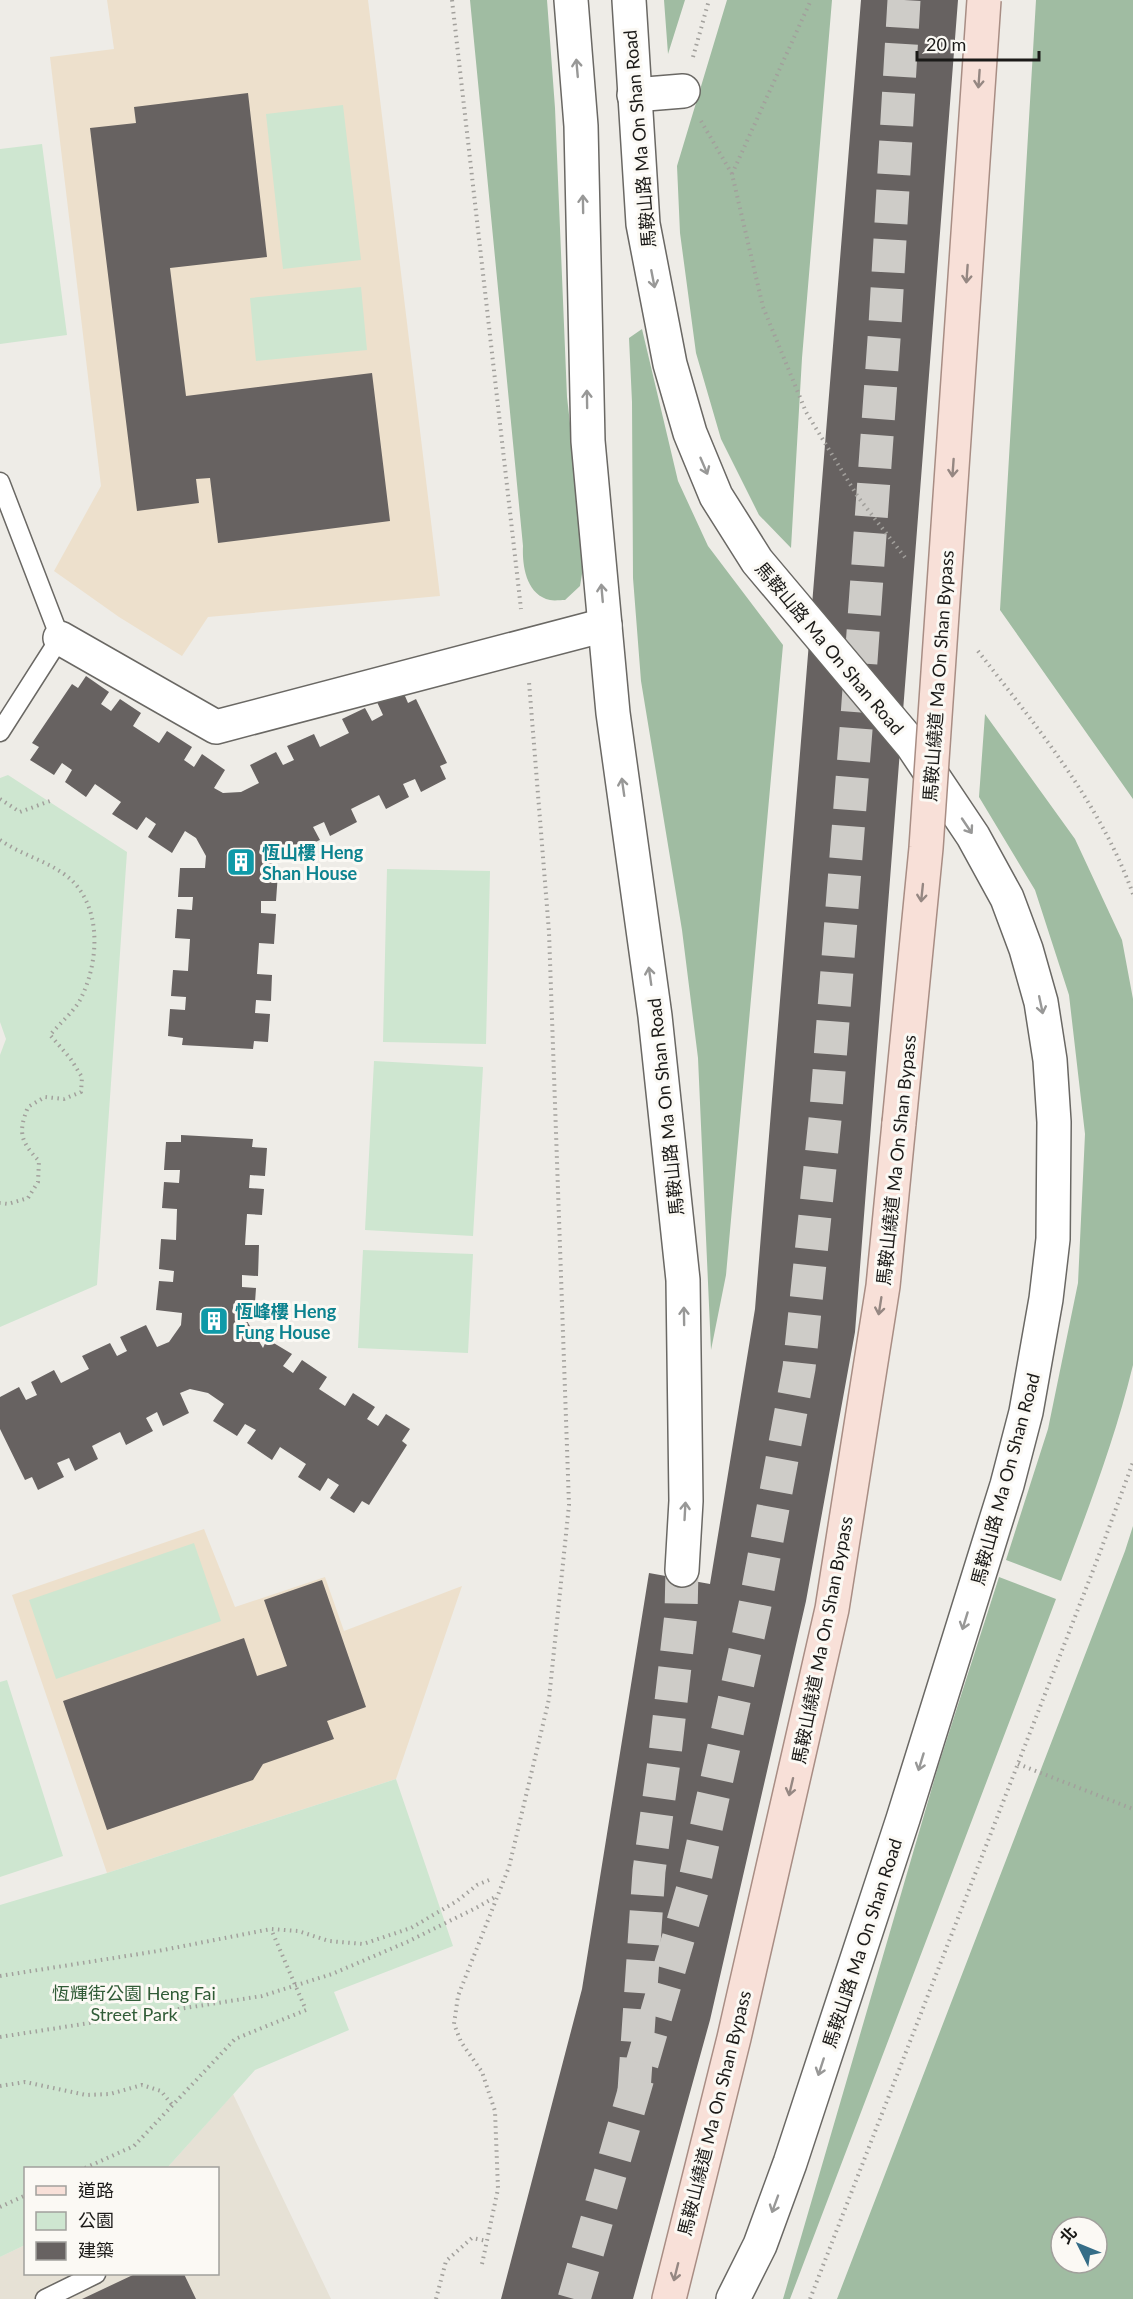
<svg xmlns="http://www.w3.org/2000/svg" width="1133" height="2299" viewBox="0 0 1133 2299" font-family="Lato,'Noto Sans TC',sans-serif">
<rect width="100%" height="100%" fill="#eeece7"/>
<path fill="#e6e1d5" d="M233,2094L331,2299H0V2257L25,2245L26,2274H218V2168H167Z"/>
<path fill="#ede0cc" d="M107,0H368L440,596L208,617L182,656L119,617L54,571L101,486L50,57L114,49Z
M204,1529L235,1607L325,1577L344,1631L462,1586L396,1779L107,1873L12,1595Z"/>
<path fill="#cee6d0" d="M343,105L361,260L283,269L266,114Z
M42,144L67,335L0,344V149Z
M361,287L367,350L256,361L250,298Z
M8,775L127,852L97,1285L0,1327V1055L6,1039L0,1022V778Z
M387,869L490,871L486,1044L383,1042Z
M374,1061L483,1067L473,1236L365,1230Z
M363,1250L473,1254L468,1353L358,1348Z
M194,1543L221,1621L56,1679L29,1600Z
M7,1680L63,1856L0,1877V1682Z
M396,1779L453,1946L334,1992L349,2030L255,2070L167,2168H26L25,2245L0,2257V1905L107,1873Z"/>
<path fill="#a0bca2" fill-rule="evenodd" d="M470,0H547L555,108L567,397L585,556L580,586L565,600C561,600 554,601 550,600C526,595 522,565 523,546Z
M664,0H685L668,54Z
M727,0H832L802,358L791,548L759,515L721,439L696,353L680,233L677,166Z
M1036,0H1133V799L1000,610Z
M642,329L678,481L708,546L783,645L726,1275L711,1350L698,1058L682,930L641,681L633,578L632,402L629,338Z
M985,714L1075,839L1122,940L1133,999V1365C1115,1439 1088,1510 1061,1581L1006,1560L1048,1429L1078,1283L1085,1134L1069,995L1035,890L979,797Z
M1133,1526V2299H837L1125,1551ZM1061,2227H1097V2263H1061Z
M999,1577L1056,1599L790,2299H783L938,1767Z"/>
<path fill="#676261" d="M861,0H958L855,1332L806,1601L710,2020L633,2299H501L582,1989L649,1573L710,1584L755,1309Z
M248,93L267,257L170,268L186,396L372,373L390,521L218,543L210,478L196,479L199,503L137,511L90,128L136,123L134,107Z
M86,676L109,692L101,704L111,711L120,699L141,713L133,726L159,743L167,731L192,747L184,760L194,767L202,754L225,770L214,788L223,793L241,792L259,783L250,765L276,752L283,765L294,760L287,746L314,734L320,747L349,733L342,719L365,708L372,721L383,715L377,702L402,689L408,703L416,699L447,763L440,766L446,779L421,792L415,779L403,784L409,797L386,809L379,795L351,809L357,822L330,836L324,822L313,827L320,840L293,852L291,844L267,872L278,873L276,901H261V913L276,914L274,944L259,943L257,974L272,975L271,1001L256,1000L255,1013L270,1014L268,1042L254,1041L253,1049L182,1045L183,1038L168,1036L170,1009L185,1010L186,997L171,996L173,970L188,971L190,939L175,938L177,909L192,910L193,897H178L180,868H205L206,856L196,838L185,831L172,853L148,837L156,824L146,817L137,830L112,814L121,802L95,784L86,797L65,782L72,770L62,763L54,775L30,760L39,747L32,743L72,684L78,688Z
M181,1135L253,1139L252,1147L267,1148L265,1176L250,1175L249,1188L264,1189L262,1215L247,1214L245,1245H259L258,1276L242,1275V1287L256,1288L254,1317L244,1316L263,1348L267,1339L292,1354L283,1366L293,1373L302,1360L327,1377L319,1389L345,1406L353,1393L375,1407L367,1419L378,1426L386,1414L410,1429L402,1441L407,1445L369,1505L362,1501L354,1513L330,1498L339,1485L328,1478L320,1491L298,1477L306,1464L280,1447L272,1460L247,1443L256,1430L245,1424L237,1436L213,1421L224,1404L208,1393L190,1389L180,1393L189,1413L163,1426L157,1412L146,1418L153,1431L126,1445L120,1432L92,1446L98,1459L75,1471L69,1458L57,1463L64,1477L38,1490L32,1477L25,1480L0,1429V1397L19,1387L26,1400L37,1395L31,1382L54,1370L61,1383L89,1369L82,1356L110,1343L117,1356L127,1351L120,1337L146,1325L157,1347L169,1342L181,1325L182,1313L156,1310L159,1281L173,1282L174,1271L159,1269L161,1239L176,1240L177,1209L162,1208L164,1182L179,1183L180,1170H164L166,1142H181Z
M322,1580L366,1707L327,1721L334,1739L263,1764L253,1780L107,1830L63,1701L244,1638L257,1676L287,1666L264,1600Z
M135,2274H184L196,2299H82Z"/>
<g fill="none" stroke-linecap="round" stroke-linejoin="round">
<path stroke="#ceccc8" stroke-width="33" stroke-dasharray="33 16" stroke-linecap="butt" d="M634,2091L649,1871L665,1754L681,1614L682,1570"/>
<path stroke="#ceccc8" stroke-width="33" stroke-dasharray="33 16" stroke-linecap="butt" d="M574,2299L694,1884L755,1605L799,1368L826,1110L857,717L885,325L904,0"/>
<g stroke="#6a6864" stroke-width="21">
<path id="lane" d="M0,482L60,638L0,732
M45,2299L96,2274"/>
</g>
<g stroke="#6a6864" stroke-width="36">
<path id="street" d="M634,95L683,91
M60,638L216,727L605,625"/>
</g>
<g stroke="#6a6864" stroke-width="36">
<path id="secondary" d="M571,0L581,126L588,441L613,713L655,1016L683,1280L686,1501L682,1570
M629,0L643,224L670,364L690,433L716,496L757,561L912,745L973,836L1007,898L1026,949L1041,1002L1050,1060L1054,1122L1053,1239L1046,1299L1026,1412L1007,1485L903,1819L790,2163L760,2245L733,2299"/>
</g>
<g stroke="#a88d84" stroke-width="36">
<path id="primary" d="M669,2299L734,2038L832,1609L883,1286L899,1123"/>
</g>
<path stroke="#a2a09c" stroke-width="4" stroke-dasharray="1.5 4.5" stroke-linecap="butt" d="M452,0L521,609
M693,57L709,0
M701,121L732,174L763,307L806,412L858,497L907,560
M732,174L811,0
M978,651C1037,727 1100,803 1133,894
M0,799L20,812L50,801
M0,840C20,854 44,860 64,874C102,901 100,958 82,996C76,1010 60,1023 50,1035L70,1058L82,1077L81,1092L64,1099L45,1097L28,1107C18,1132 20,1141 39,1161L38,1182L28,1198L8,1204L0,1203
M1018,1764L1133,1809
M0,1976L158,1951L271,1929L298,1931L329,1941L363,1944L411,1928L457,1901L477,1885L489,1880
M0,2037L262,1996L332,1974L407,1942L476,1908L497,1896
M0,2086L25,2082L86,2095L110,2094L142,2085L161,2091L173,2106
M85,2168L134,2146L235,2039L306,2010L271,1929
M0,2207L26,2195
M482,2264L498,2189L495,2111L482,2072L461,2042L454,2024L458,1996L509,1867L549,1699L569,1505L549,932L529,682
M436,2299L446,2261L472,2238L487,2241
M810,2299L1099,1555L1133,1462"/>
<use href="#lane" stroke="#fff" stroke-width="18"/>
<use href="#street" stroke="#fff" stroke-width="33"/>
<use href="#secondary" stroke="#fff" stroke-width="33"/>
<use href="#primary" stroke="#f8e0d8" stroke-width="33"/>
<g stroke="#a88d84" stroke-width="36" stroke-linecap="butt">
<path id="primary-bridge" d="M899,1123L926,848L984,0"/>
</g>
<use href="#primary-bridge" stroke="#f8e0d8" stroke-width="33"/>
</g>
<defs><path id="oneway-shaft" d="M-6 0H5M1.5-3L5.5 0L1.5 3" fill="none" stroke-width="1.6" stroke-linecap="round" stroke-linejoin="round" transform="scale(1.5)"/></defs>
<g stroke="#989897">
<use href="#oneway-shaft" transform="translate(577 68) rotate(-95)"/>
<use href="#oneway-shaft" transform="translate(583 204) rotate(-91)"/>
<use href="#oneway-shaft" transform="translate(653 279) rotate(79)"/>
<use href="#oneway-shaft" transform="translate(587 399) rotate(-91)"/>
<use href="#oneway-shaft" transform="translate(704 466) rotate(67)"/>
<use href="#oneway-shaft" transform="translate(602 593) rotate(-95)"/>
<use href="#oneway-shaft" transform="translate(623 787) rotate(-98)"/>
<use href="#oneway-shaft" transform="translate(967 826) rotate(56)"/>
<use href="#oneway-shaft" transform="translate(650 976) rotate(-98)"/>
<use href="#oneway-shaft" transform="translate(1041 1005) rotate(78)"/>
<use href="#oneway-shaft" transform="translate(684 1316) rotate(-91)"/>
<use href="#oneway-shaft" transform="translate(685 1511) rotate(-87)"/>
<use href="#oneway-shaft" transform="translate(965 1621) rotate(107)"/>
<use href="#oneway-shaft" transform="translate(921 1762) rotate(107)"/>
<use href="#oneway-shaft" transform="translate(821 2067) rotate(108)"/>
<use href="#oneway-shaft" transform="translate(775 2204) rotate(110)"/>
</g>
<g stroke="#958782">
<use href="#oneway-shaft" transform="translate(979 79) rotate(94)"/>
<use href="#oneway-shaft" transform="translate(967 274) rotate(94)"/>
<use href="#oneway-shaft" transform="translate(953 468) rotate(94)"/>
<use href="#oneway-shaft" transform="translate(922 893) rotate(96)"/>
<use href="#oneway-shaft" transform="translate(880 1306) rotate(99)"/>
<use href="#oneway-shaft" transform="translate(791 1787) rotate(103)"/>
<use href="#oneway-shaft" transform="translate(676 2272) rotate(104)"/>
</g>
<defs>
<g id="building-square" transform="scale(1.5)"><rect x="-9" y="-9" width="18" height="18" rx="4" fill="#0f9aa8" stroke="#fbf9f4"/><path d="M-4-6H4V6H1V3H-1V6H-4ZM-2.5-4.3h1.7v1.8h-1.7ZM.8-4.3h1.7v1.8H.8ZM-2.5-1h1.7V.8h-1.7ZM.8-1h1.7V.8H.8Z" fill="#fff"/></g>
</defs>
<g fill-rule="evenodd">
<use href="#building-square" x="241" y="862"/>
<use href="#building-square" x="214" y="1321"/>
</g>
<g text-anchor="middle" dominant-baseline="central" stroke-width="6" stroke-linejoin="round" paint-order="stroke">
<g font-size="18" fill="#1b1a18" stroke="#fbf9f4">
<text transform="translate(639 139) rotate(-95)">馬鞍山路 Ma On Shan Road</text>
<text transform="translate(830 648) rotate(50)">馬鞍山路 Ma On Shan Road</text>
<text transform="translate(938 676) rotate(-86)">馬鞍山繞道 Ma On Shan Bypass</text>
<text transform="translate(665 1107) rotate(-96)">馬鞍山路 Ma On Shan Road</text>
<text transform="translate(896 1160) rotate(-84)">馬鞍山繞道 Ma On Shan Bypass</text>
<text transform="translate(1005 1479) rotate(-75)">馬鞍山路 Ma On Shan Road</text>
<text transform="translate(822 1640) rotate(-79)">馬鞍山繞道 Ma On Shan Bypass</text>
<text transform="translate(862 1943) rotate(-72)">馬鞍山路 Ma On Shan Road</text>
<text transform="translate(714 2113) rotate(-76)">馬鞍山繞道 Ma On Shan Bypass</text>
</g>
<g font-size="18" font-weight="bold" fill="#0d838f" stroke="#fbf9f4" text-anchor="start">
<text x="262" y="852">恆山樓 Heng<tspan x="262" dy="21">Shan House</tspan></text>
<text x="235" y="1311">恆峰樓 Heng<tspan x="235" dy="21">Fung House</tspan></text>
</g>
<g font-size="18" fill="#305b36" stroke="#fbf9f4">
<text x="134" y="1993">恆輝街公園 Heng Fai<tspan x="134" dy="21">Street Park</tspan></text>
</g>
</g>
<rect x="24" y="2167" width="195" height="108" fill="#fbf9f4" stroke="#a1a09c" stroke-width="1.5"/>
<rect x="36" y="2186" width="30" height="9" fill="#f8e0d8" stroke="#a1a09c" stroke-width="1.5"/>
<text x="78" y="2197" font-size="18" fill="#1b1a18">道路</text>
<rect x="36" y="2212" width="30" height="18" fill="#cee6d0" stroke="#a1a09c" stroke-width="1.5"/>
<text x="78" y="2227" font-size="18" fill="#1b1a18">公園</text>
<rect x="36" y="2242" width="30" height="18" fill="#676261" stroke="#a1a09c" stroke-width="1.5"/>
<text x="78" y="2257" font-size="18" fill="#1b1a18">建築</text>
<g transform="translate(1079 2245) rotate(313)"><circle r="28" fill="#fbf9f4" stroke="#a1a09c" stroke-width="1.5"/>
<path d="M0-4.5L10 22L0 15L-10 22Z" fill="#356d87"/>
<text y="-9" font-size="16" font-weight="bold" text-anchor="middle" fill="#1b1a18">北</text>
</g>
<path d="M917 51v9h122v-9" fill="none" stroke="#1b1a18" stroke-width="3"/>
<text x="926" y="51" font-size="18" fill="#1b1a18" stroke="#fbf9f4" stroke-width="4.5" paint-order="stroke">20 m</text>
</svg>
